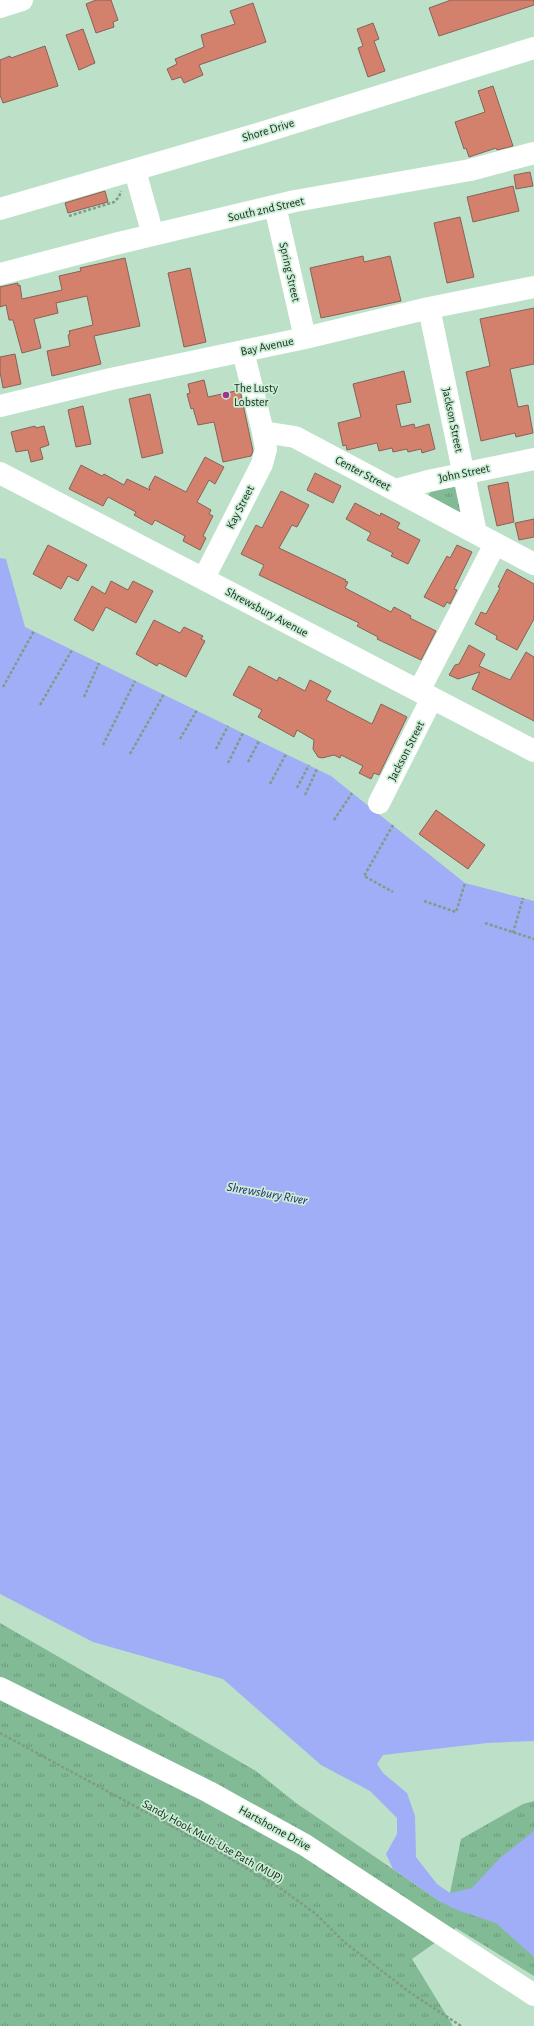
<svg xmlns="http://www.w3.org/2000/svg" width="534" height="2026" viewBox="0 0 534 2026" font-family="'Alegreya Sans',sans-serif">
<defs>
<pattern id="grass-tufts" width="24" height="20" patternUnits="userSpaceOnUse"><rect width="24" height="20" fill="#82ba95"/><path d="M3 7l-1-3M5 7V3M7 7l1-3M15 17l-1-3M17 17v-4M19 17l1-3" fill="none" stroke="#699779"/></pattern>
</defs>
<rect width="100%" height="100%" fill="#bce1c8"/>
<path fill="url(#grass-tufts)" d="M458,486L464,515L428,495L431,492Z
M0,1623L256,1771L296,1803L441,1902L450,1893L461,1839L523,1804L534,1801V1976L456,1928L412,1959L453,2026H0Z"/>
<path fill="#a0aef7" d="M0,558L6,559L25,627L331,776L465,883L534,901V1741L487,1743L383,1755L377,1764L383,1773L407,1793L415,1816L416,1857L437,1884L450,1893L472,1888L500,1858L534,1831V1957L496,1923L457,1910L441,1902L393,1869L386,1854L397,1834V1818L370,1791L321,1765L223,1679L93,1642L0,1594Z"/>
<path fill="#d3816c" stroke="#876258" d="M96,0H111L118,20L113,22L114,27L96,33L86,4Z
M451,0H534V5L439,36L429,8Z
M253,3L266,42L199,65L203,75L184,83L181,77L172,80L167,69L177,64L175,59L204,47L201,35L235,24L230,11Z
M373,23L379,39L374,41L385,71L368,77L358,48L363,46L357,29Z
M83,29L95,63L79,70L66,35Z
M45,46L58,86L3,103L0,95V60L10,56L11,58Z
M493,86L513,146L497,150L496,148L469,157L466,148L464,149L455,122L485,112L478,91Z
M530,172L533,186L516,189L514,175Z
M513,186L519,211L473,222L467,197Z
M105,191L108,202L68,213L65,203Z
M460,217L474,277L447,283L434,223Z
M363,256L364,262L390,256L401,301L321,318L310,268Z
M125,258L140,326L94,336L101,364L52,376L47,351L70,346L68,335L70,334L69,331L93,325L87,296L56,303L58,313L34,319L41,348L22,353L13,320H9L6,305L0,307V287L18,283V286L20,285L22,299L62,290L59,276L81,271L80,268Z
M190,268L206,342L184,347L168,273Z
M534,308V364L510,369L518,407L528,405L533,433L516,437L515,433L481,441L466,372L490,366L480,319Z
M15,354L21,384L3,388L0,372V357Z
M404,371L411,402L396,405L401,427L414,424L415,428L429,424L435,449L422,453L421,449L408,452L407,449L393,452L392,448L379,451L377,443L347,450L346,445L343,446L338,423L361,417L353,384Z
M204,380L208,397L240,390L253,451L251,456L223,462L214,422L198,425L193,408L191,409L187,394L190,393L188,384Z
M150,394L163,453L142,458L129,399Z
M83,406L91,444L76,447L68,410Z
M35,426L36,428L44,426L49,445L40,448L43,459L31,462L28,450L16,452L11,432Z
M205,457L224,467L215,484L209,480L197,502L211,510L209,514L213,516L203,536L206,538L200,550L183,541L185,536L155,520L152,525L134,515L136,512L108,497L103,506L69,489L81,465L102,476L104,474L124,485L127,479L150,490L149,487L155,476L186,492Z
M315,473L341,486L333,503L307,490Z
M508,482L514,522L497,526L488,486Z
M281,491L309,505L297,527L292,525L279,548L346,580L345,581L348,582L345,588L391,612L394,607L411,616L410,618L436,631L421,660L377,639L378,637L357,626L359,623L259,575L264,565L241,554L256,525L262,528Z
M355,503L380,516L381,513L400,523L397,528L420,540L408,564L391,556L393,553L367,540L371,533L346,519Z
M534,519V537L519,540L515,523Z
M48,545L87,565L78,581L68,576L61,589L33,574Z
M457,545L472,552L454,589L457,590L450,604L447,602L444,607L424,597L447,556L450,558Z
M507,569L534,584V619L517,650L496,639L497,636L475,624L481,612L486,614L500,588L498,587Z
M111,581L128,590L133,581L153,591L136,623L106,607L93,631L74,620L92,586L105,594Z
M154,620L180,633L184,627L203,636L201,639L205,641L186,677L159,663L157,666L136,654Z
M469,645L485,654L479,666L510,680L526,652L534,657V721L472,689L480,672L458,679L449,675L455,665L459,664Z
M249,666L277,681L279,677L305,691L310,680L331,691L326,700L372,724L381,704L407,717L379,775L374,773L371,779L359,773L363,766L341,755L340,758L334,755L322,758L318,757L313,749L314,740L297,730L294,737L258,717L262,710L233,695Z
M436,810L485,845L468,869L419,834Z"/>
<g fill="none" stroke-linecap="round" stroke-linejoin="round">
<path stroke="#809c89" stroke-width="2.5" stroke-dasharray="3 2" stroke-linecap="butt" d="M69,216L114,202L119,197L121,191
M3,687L34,631
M84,697L99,663
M40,705L72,650
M180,739L197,710
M103,745L135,681
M216,749L228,726
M130,754L164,694
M248,762L259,741
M228,763L243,733
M270,784L286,754
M297,788L309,765
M305,795L317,769
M334,820L352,793
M393,825L364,876L393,892
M424,901L456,912L465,883
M485,923L534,939
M513,933L523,898
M0,1733L212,1848L280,1888L316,1914L344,1942L408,1991L461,2026"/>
<path stroke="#fff" stroke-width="22" d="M135,171L153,235
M275,206L305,338
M0,209L264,132L534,48
M0,274L119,243L295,201L470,170L534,153
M429,308L476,533
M243,351L263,432L295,437L534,564
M0,406L111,379L305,338L429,308L534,287
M0,473L534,751
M395,490L428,481L534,459
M204,578L262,464L266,449L263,432
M419,691L495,544
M379,803L432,698"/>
<path stroke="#fff" stroke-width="22" d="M0,1688L209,1792L305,1845L534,1995"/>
<path stroke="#fff" stroke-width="22" d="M0,7L22,0"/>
</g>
<circle fill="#a1318e" stroke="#c9eed4" stroke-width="1.5" cx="226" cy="395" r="4"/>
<g text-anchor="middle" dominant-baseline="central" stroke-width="3.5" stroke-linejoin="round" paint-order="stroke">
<g font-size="12" fill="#18261d" stroke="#c9eed4">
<text transform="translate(268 130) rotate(-17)">Shore Drive</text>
<text transform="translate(266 209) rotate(-13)">South 2nd Street</text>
<text transform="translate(290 272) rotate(77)">Spring Street</text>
<text transform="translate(267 346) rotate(-12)">Bay Avenue</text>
<text transform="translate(453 420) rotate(78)">Jackson Street</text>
<text transform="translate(363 473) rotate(28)">Center Street</text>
<text transform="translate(464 473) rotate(-12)">John Street</text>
<text transform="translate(240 507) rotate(-63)">Kay Street</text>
<text transform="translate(267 612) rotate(28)">Shrewsbury Avenue</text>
<text transform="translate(406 751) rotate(-63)">Jackson Street</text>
<text transform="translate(275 1828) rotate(29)">Hartshorne Drive</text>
<text transform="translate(213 1841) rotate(29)">Sandy Hook Multi-Use Path (MUP)</text>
</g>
<g font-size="12" fill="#18261d" stroke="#c9eed4" text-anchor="start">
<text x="234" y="388">The Lusty<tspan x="234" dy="14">Lobster</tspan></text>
</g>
<g font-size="13" font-style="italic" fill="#232375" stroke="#c9eed4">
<text transform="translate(267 1194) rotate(10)">Shrewsbury River</text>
</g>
</g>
</svg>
